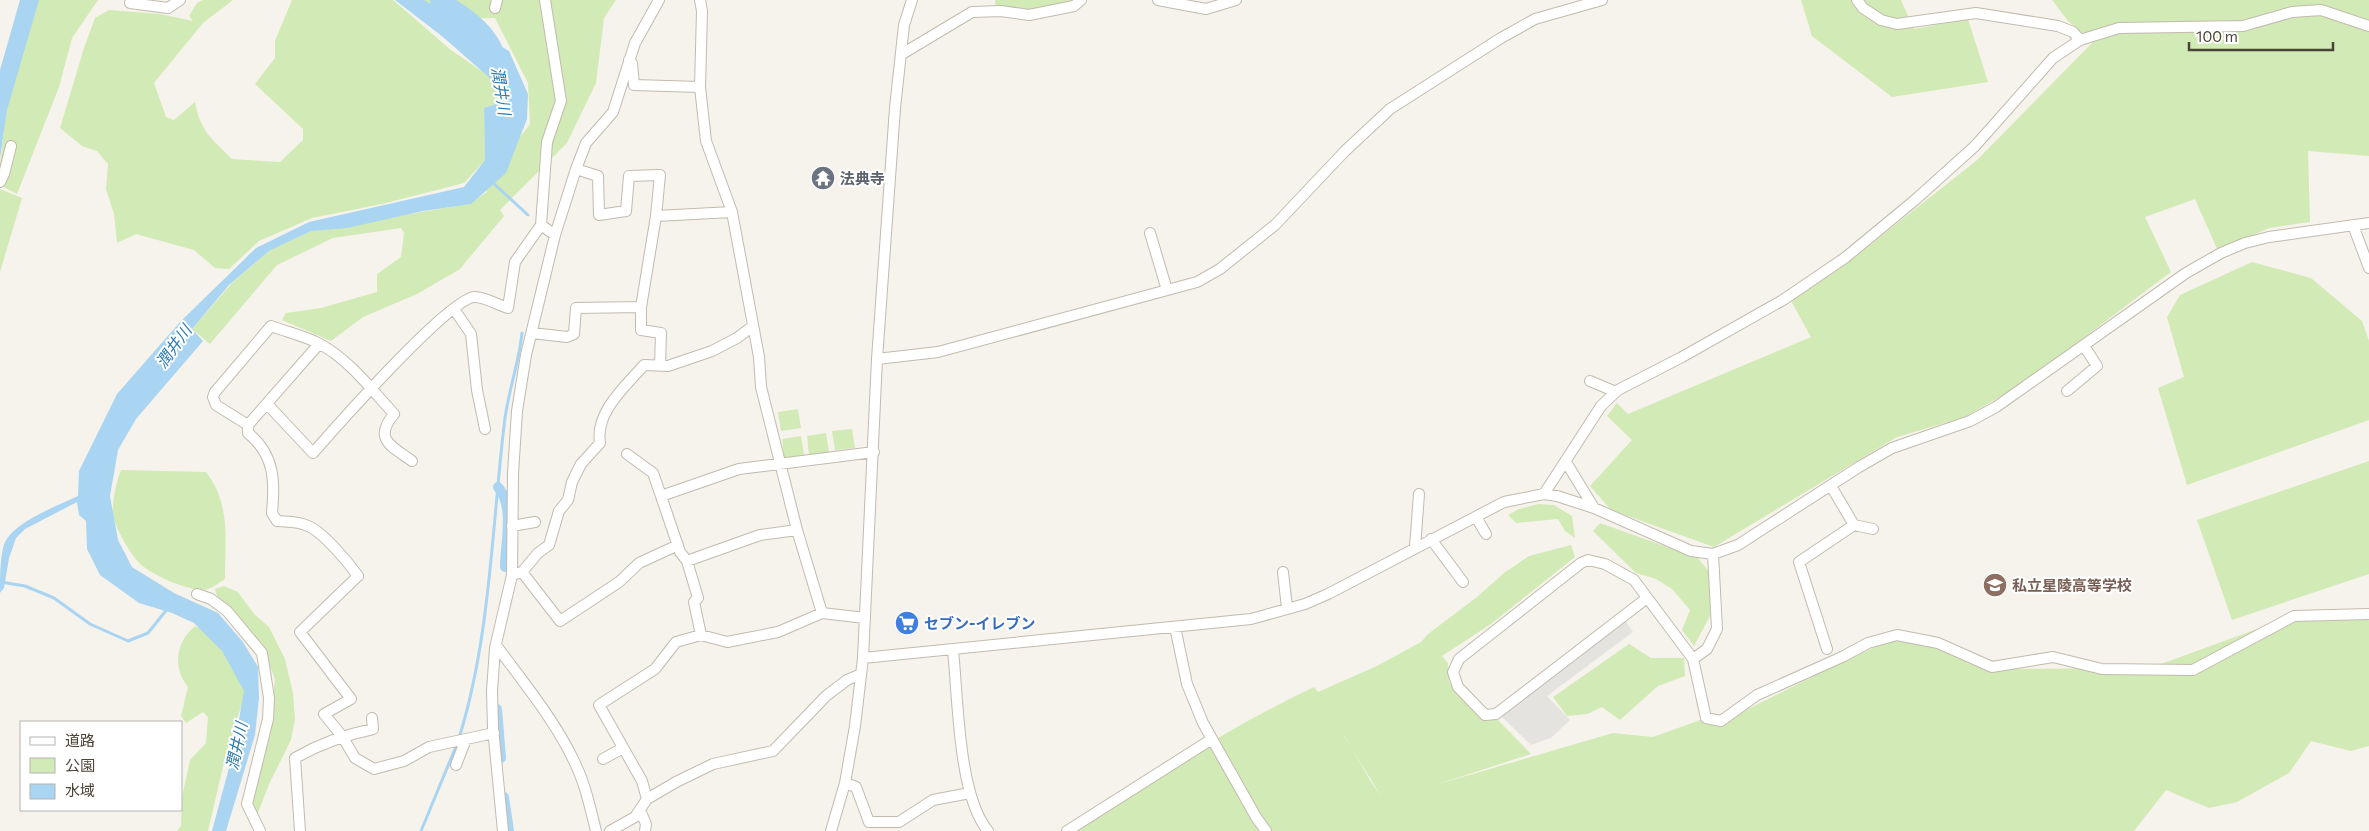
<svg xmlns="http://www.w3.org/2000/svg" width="2369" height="831" viewBox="0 0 2369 831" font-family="Commissioner,'Noto Sans JP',sans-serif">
<rect width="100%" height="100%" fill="#f6f3ec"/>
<path fill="#d2eab5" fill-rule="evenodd" d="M37,0H98L72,38L59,87L17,194L0,185V164L6,112Z
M203,0H233L203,23L154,83L166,117L174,120L195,102C200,131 212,139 232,159L280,162L303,140V129L255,84L275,58V41L292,0H393L451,50L499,83V103L484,108L485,160L464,183L382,204L312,218L259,241L229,269L215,268L194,250L136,234L117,243L114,214L106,189L108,164L97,151L82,146L60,128L84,48L95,18L109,10L160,14L193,21L189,16L197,3Z
M420,0H616L604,18L596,83L567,143L500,210L504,216L460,269L417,294L363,317L331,341L282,320L286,313L321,308L377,292V274L401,257L404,233L401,228L333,238L277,265L210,344L192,329L232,283L269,251L311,231L468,204L487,192L482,185L530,124L528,83L495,18L447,19Z
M995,0H1081L1074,6L996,14Z
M1801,0H1901L1914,29L1968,19L1988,82L1892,97L1812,36Z
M2052,0H2369V156L2308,151L2310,222L2269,228L2218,251L2195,199L2145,217L2171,272L2022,384L1965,417L1897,437L1714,547L1611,510L1590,486L1632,440L1607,416L1617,403L1628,414L1811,337L1791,301L1871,244L1976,161L2093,42L2068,21Z
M0,189L22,198L0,272Z
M2252,262L2311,278L2362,321L2369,341V420L2187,485L2158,388L2184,377L2167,317L2180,295Z
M798,409L801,428L781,431L778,412Z
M852,429L855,448L835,450L832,431Z
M826,433L829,452L809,455L807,436Z
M801,436L804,455L784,458L782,439Z
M2369,461V574L2232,620L2197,520Z
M121,470L206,472C231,504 225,540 225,579C220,582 214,587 208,589C192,593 157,577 144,567C133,560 115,528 113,515C112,501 116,483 121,470Z
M1539,504L1554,505L1572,516L1575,538L1565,531L1558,519L1516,523L1508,515L1519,509Z
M1600,523L1698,558L1710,573V616L1694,646L1682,630L1690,610L1672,589L1656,579L1636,573L1593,531Z
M1571,545L1575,557L1491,624L1442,656L1448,663L1449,682L1490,718L1498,720L1531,754L1435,785L1613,733L1653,737L1706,718L1720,723L1836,665L1895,638L1929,641L1990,669L2150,668L2301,613H2369V746L2351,751L2311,741L2289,773L2237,802L2209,808L2166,790L2134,831H1068C1148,780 1228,728 1314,687L1318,692L1377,666L1421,642L1428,634L1477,597L1504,573L1529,556ZM1344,735V736L1381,796L1371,782Z
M224,586L238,592L254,614L269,627L285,659L293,693L295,719L291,740L269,784L258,813L246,808L270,721L275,679L260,642L218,599L215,589Z
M195,626C223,639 234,661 247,688L226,754L208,831H177L181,826L182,797L190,760L206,743L208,717L203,712L186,723L181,716L188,687C172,667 176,642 195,626Z
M1629,644L1651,658H1684L1685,676L1658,686L1620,720L1602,707L1587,714L1567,716L1553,697Z"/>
<path fill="#e5e3e0" d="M1623,617L1633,632L1547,696L1570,720L1551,738L1531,745L1498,713Z"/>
<path fill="#a9d4f2" d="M20,0H39L7,110L0,158V70Z
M395,0H424L509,51L528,94L527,119L506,173L471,204L423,211L347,228L311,231L269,251L229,285L192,329L203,341L136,419L118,450L110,496L118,540L132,567L174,593L218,613L243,642L258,667L259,698L255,735L226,831H212L233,753L244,691L222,651L194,623L172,613L139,603L100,575L87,549L86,521L79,515L77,502L25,529L16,538L9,558L4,588L0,593C0,581 0,553 5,542C16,521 57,506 78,496L79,471L117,394L180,322L256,248L309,222L464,187L485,160L484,108L499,103L500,87L443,37Z"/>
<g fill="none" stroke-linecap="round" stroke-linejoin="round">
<path stroke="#a9d4f2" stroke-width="3" d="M491,181L528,215
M1,582L25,586L54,598L90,624L128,641L148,633L168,608
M459,738C490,639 492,528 504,426C507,394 519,364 522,333
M421,831L457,744"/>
<path stroke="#a9d4f2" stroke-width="10" d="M498,487C515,507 505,543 505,567
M497,709L501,758
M504,797L509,831"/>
<path stroke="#a9d4f2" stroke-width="18" d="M439,0C464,15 490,31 498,61"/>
<g stroke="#c2bbae" stroke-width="12">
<path id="minor" d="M545,0L561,101L547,142L541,225L555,235
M700,0L702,11L700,87L706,141L732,212L759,357L761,387L797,530L822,613
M1158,0L1206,9L1236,0
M1857,0L1863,8L1881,20L1897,24L1976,13L2058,26L2073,32L2080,40
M130,3L168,8L180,0
M495,8L497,0
M902,54L972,12L1001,11L1029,15L1074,6L1081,0
M629,60L632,63L634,85L700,87
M576,169L598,176L599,215L626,211L629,176L660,175L656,216
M0,182L4,174L11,146
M2353,225L2369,268
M1150,233L1167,290
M641,307L656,216L732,212
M454,309L471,334L477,390L485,429
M532,333L567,337L574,334L576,308L641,307V330L661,333L660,365
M319,344L248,425L216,405L213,397L215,392L271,326C287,332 304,336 318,343C349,359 371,389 394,414C373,439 391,446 412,461
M877,359L938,352L1197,282L1220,269L1275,225L1345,151L1390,109L1501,38L1535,19L1602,0
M1590,381L1616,392
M2067,391L2097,366L2084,346
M267,404L313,453C334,429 452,295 475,297C485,297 498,305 508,308L515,262L541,225
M248,425V433C275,455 275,482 272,513L277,521C288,522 298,521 308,526C323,532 348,562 358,576L300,632L351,699L324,714L342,736L355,758L374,769L404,761L429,747L494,733
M627,454L653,473L661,496
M1566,462L1594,508
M1544,494L1601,406L1618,390L1682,357L1783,300L1846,257L1915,200L1975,146L2053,58L2080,40L2119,28L2243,26L2292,12L2321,10L2369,26
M1476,517L1486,534
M1854,525L1873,529
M512,526L535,522
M797,530L760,535L687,561L680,552L661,496L739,469L874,452
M1431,539L1463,582
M1415,547L1419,494
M687,561L698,598L694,602L701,635L727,642L778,632L822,613L865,618
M522,572L560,621L619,582L639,563L678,545
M1283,572L1287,608
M512,575L522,572L538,553L549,545L559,511L568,500L572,482L581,464L600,443C595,412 625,387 644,365L668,366L712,351L737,338L753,326
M197,594L211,599L227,611L262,653L269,698L268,719L247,804L260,831
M1647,598L1496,714L1485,715L1458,687L1453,672L1459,659L1581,563L1588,560L1605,564L1634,580L1693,659L1706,718L1721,721L1757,695L1842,657L1868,643L1897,635L1938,643L1992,667L2053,657L2102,669L2193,670L2294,616L2369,614
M1175,627L1187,684L1203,723L1256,817L1266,831
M496,645C523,682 554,719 574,761C585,783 590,807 596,831
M1827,649L1799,562L1854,525L1831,486
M953,650C958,697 958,795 988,831
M863,658L1251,619L1305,604L1328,594L1504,502L1544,494L1557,496L1594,508L1691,551L1713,554L1738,545L1859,467L1892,448L1970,421L1996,407L2186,273L2221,253L2245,243L2269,237L2369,223
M1693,659L1707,649L1717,629L1713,554
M603,759L623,748
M456,765L466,739
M845,783L856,787L869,822H899L933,800L970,793
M647,799L642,781L599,705L655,669L676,642L701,635
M640,810L646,824L645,831
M300,831L295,758C321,743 344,735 373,729L372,718
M503,831L493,728L492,691L495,648L512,575L513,474L517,411L526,355L555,235L576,169L586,143L613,112L635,43L659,0
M610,831L635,817L647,799L676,782L713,764L773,751L826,696L847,680L861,674
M831,831L845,783L855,726L863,658L877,359L895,108L904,25L912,0
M1067,831L1212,739"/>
</g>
<use href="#minor" stroke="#fff" stroke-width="10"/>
</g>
<defs>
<g id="temple-disc" transform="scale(1.25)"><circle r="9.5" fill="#6b7280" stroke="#fff"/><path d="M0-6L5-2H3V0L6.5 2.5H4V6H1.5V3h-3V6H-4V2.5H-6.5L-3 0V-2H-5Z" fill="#fff"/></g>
<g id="school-disc" transform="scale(1.25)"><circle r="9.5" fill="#8d6e63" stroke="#fff"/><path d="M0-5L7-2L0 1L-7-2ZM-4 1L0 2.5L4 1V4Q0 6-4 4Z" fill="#fff"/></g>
<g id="supermarket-disc" transform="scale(1.25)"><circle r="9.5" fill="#3f7fe0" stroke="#fff"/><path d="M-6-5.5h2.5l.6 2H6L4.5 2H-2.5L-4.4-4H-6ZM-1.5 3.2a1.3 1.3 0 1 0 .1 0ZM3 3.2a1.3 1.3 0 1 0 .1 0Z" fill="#fff"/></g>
</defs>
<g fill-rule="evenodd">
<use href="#temple-disc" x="823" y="178"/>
<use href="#school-disc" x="1995" y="585"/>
<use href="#supermarket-disc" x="907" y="623"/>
</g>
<g text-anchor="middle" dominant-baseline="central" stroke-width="4" stroke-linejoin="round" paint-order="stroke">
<g font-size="15" font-weight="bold" fill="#5b616d" stroke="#fff" text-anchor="start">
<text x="840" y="178">法典寺</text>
</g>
<g font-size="15" font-weight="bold" fill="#785e54" stroke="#fff" text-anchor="start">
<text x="2012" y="585">私立星陵高等学校</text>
</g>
<g font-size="15" font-weight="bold" fill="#366cbe" stroke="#fff" text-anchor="start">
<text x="924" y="623">セブン-イレブン</text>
</g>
<g font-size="16" font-style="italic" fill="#2e7ab2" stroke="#fff">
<text transform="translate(502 91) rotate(81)">潤井川</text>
<text transform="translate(173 346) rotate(-54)">潤井川</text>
<text transform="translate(236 746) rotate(-78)">潤井川</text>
</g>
</g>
<rect x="20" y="721" width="162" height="90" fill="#ffffff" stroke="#b7b4b0"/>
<rect x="30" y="737" width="25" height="8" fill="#ffffff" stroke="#b7b4b0"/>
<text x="65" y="746" font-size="15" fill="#4b4439">道路</text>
<rect x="30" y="758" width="25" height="15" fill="#d2eab5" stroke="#b7b4b0"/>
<text x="65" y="771" font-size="15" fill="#4b4439">公園</text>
<rect x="30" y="784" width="25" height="15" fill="#a9d4f2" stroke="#b7b4b0"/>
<text x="65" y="796" font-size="15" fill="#4b4439">水域</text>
<path d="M2189 42v8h144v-8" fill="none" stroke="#4b4439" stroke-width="2.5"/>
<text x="2196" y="42" font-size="15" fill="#4b4439" stroke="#ffffff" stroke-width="4" paint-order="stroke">100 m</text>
</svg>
